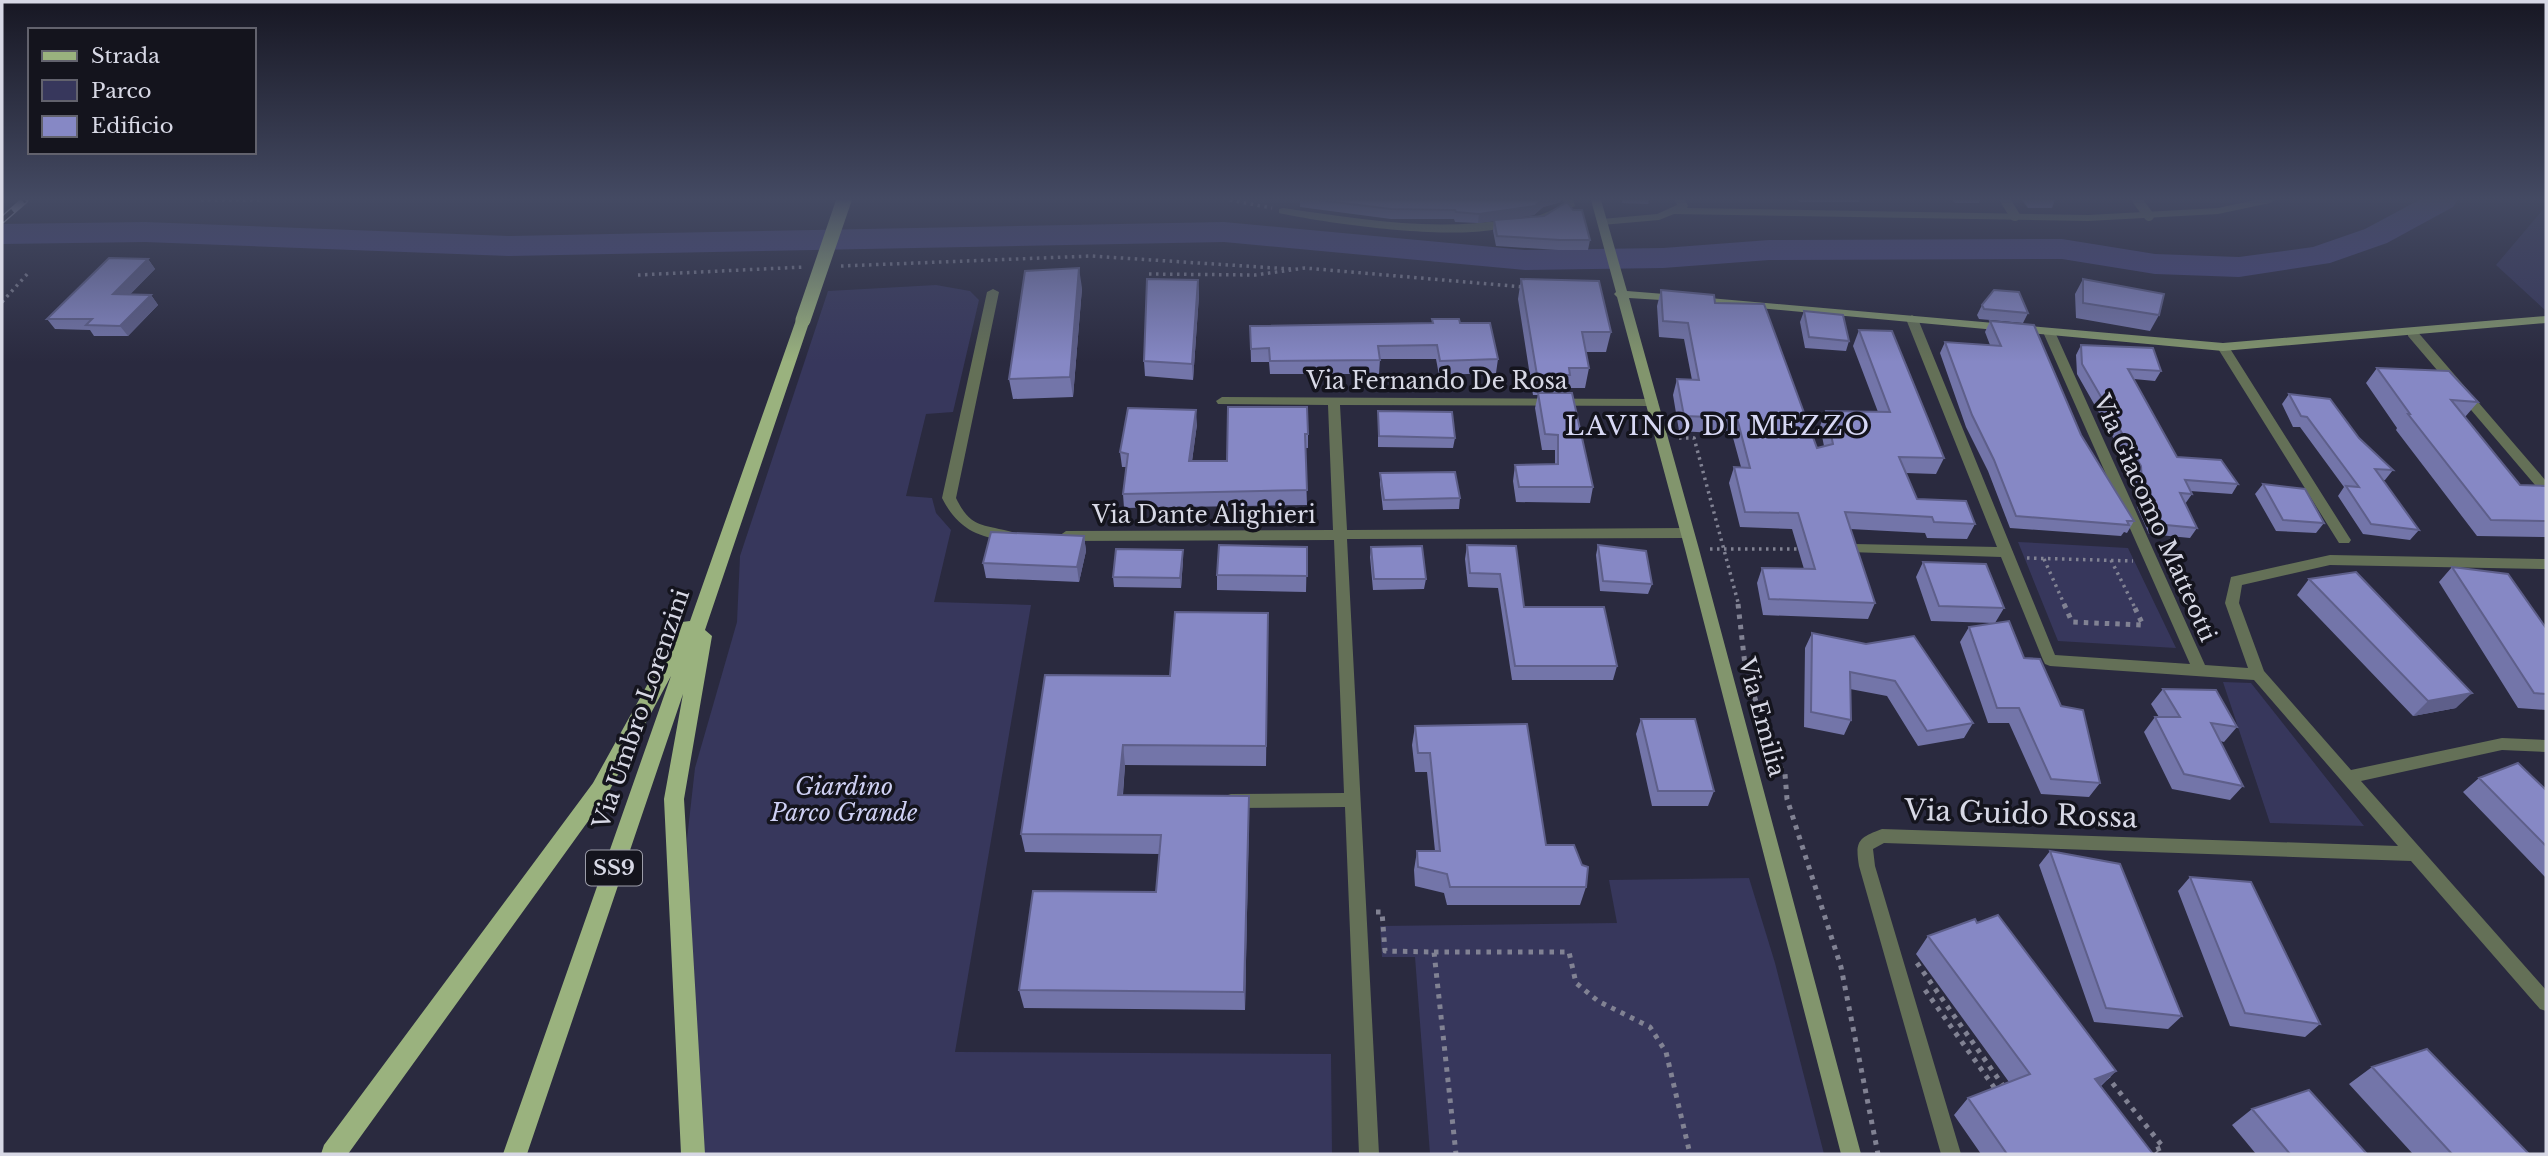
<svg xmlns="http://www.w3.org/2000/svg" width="2548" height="1156" viewBox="0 0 2548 1156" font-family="'Libre Baskerville',serif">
<rect width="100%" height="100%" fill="#2a2a3f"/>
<path fill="#37375c" d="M2546,206V311L2496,265Z
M936,285L970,291L979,300L953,412L926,414L906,496L932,498L936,513L951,530L934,602L1031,605L955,1052L1331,1054L1332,1154H701L687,839L695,768L737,622L740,556L828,291Z
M2018,542L2128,548L2176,648L2058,641Z
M2223,682L2251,683L2364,826L2270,823Z
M1749,878L1775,963L1824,1154H1430L1415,957H1382L1380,926L1617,923L1609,880Z"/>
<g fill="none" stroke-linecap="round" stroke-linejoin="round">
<path fill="#47467d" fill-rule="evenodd" d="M2419,200H2458L2453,207L2387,243L2330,263L2239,277L2155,274L2062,259L1769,260L1663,268L1525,270L1224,242L509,256L145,242L2,244V224L145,222L509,236L1224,222L1525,250L1663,248L1769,240L2062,239L2155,254L2239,257L2313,247L2365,229Z"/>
<path stroke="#818293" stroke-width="3.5" stroke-dasharray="2.5 4.5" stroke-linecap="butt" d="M201,200H263
M1230,200L1272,208
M841,266L1091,256L1291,269
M1149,274L1255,275L1305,268L1524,287
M638,275L804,267
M2,302L30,271
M1679,438H1694L1739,606
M1710,549H1803
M2027,558L2133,561
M2044,559L2065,606
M2111,560L2134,606"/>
<path stroke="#818293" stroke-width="5" stroke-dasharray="4.5 6" stroke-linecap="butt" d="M1738,604L1745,665L1771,752L1785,774L1787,799L1841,967L1878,1154
M2064,604L2072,622L2143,625L2133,604
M1376,912H1382L1385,951L1434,952L1456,1154
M1434,952H1569L1576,983L1598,1001L1650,1027L1666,1052L1690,1154
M1917,963L2004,1087
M1925,990L1996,1090
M2106,1075L2163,1147L2153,1151L2156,1154"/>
<path stroke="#647057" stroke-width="10" d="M2005,200L2015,216
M2137,200L2149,216"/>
<path fill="#647057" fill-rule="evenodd" d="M1563,200H1573L1575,206L1535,223H1527L1526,221L1564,205Z
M1675,200H1685L1688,206L1687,208L2088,215L2218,208L2255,200H2275L2270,203L2218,214L2088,221L1674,214L1659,220L1602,225L1597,222L1602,219L1657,214L1677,205Z
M1283,208C1359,219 1433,232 1510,219L1515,222C1482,246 1323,223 1279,213V209Z
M993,289L999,292L956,498C971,529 983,524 1012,532L1014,535L1007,540C976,538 956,526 942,498L987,292Z
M1912,315L1918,319L2055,655L2190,664L2043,332L2049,328L2055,332L2205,665L2248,668L2225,603L2231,577L2330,555L2546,559V569L2330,565L2242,585L2239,603L2264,671L2351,770L2502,738L2546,740V752L2502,750L2361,781L2546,990V1011L2540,1009L2411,861L1884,843L1873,849L1875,866L1961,1154H1941L1859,866C1855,841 1858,838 1882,829L2398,846L2254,680L2050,666L2045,664L2043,660L2001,557L1849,552L1847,549L1849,546L1854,544L1997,547L1906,319Z
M2412,329L2416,330L2546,481V493L2541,492L2408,336V330Z
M2223,343L2229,347L2349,537L2351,540L2349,543H2339L2217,347Z
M1222,397L1656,399L1658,402L1656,405L1652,406L1340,405L1347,530L1687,528L1694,533L1687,538L1347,539L1379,1154H1359L1345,807L1231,808L1225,806L1223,801L1225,796L1231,794L1344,793L1334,540L1066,541L1059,536L1066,531L1333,530L1328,405L1218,404L1216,401Z"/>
<path fill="#82956d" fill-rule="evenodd" d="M1591,200H1601L1627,291L1677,295L1683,298L1677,301L1629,298L1699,549L1861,1154H1841L1685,549L1617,297L1614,294L1616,292Z
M1698,297L2223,343L2546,316V323L2223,351L1694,302V298Z"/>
<path fill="#9ab27e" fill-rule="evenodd" d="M803,316L810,320L705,630L712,636L684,799L705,1154H681L664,799L683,694L527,1154H503L671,676L607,795L348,1154H321L324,1145L593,783L682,622L690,621L796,320Z"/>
<g stroke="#c5c6d4" stroke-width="7">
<path id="rail" d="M2,220L25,200"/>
</g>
<use href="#rail" stroke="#14141d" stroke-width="4.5" stroke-dasharray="14" stroke-linecap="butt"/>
<path stroke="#9ab27e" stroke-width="15" d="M803,320L844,200"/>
</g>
<path fill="#7375a9" d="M1300,200H1561V202L1543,207L1534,215L1507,219L1590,240L1588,250H1558L1496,246L1493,231L1494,221L1478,223L1455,222L1454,219H1391L1300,207Z
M1622,200H1649L1648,204L1622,203Z
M1798,200H1860L1859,202H1799Z
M1953,200H1980L1979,203H1955Z
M2022,200H2055L2052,208H2028Z
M148,259L155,269L130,294L151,295L158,305L128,336H94L90,330L55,329L47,319Z
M1521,279L1611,332L1606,352H1586L1589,368L1585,388H1568L1567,393L1593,487L1590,503L1516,502L1513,481L1515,465L1555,464V450H1542L1535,408L1538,395H1533L1518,299Z
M2083,279L2159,315L2150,331L2076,318L2075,294Z
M1198,280L1199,295L1193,380L1145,376L1144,361Z
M1082,288L1073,397L1013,399L1009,379Z
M1661,290L1715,303L1817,448L1824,446L1820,426L1826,411L1878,412L1853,346L1859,330L1944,458L1936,474L1906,473L1917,499L1975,524L1967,539L1927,538L1925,533L1850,529L1875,603L1868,619L1763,615L1757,583L1762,568L1804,569L1792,529L1740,527L1729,483L1734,467H1741L1732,434L1679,431L1673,395L1677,379L1692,380L1684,339L1659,337L1657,306Z
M1982,305L2028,313L2023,323L1979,319L1977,315Z
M1804,311L1849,341L1846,351L1805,348L1800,322Z
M1432,319L1460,323L1498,359L1496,373L1439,375L1436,359H1380L1379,374H1270L1269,362H1251L1250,326L1432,323Z
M1990,321L2081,435L2134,521L2127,533L2124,532L2121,536L2010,528L1988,471L1966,427L1940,353L1945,342L1990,345L1985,332Z
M2081,345L2161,371L2155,381L2134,379L2177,457L2238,484L2232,494L2190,491L2192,494L2185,504L2197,528L2190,538L2149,534L2137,507L2135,476L2077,374L2076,355Z
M2377,368L2478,402L2465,417L2520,485L2546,486V537L2477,536L2396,430L2397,428L2366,383Z
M2289,394L2359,438L2393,470L2385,480H2383L2419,530L2410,540L2363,534L2338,496L2344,487L2300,427H2293L2282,404Z
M1228,407L1308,434V448H1305L1307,505L1124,508L1123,494L1126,467H1122L1120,452L1197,424L1192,461H1227Z
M1378,411L1455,438L1453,448L1378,447Z
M1380,473L1460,498L1459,509L1383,510L1380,484Z
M2263,484L2324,523L2316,533L2276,531L2255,494Z
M1084,536L1086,551L1079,582L986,578L983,563Z
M1467,545L1516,546L1524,607L1617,666L1613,680H1512L1498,588L1468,587L1465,559Z
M1598,545L1652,584L1648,594L1600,591L1596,555Z
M1307,547L1306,592L1217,590V575Z
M1371,547L1426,579L1424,589L1373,590L1370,557Z
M1183,550V560L1181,588L1114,587L1113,577Z
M1923,562L2004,608L1995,623L2024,658L2061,706L2100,783L2089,797L2041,794L2009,723H1988L1960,642L1969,627L1994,623L1931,621L1916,577Z
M2452,567L2546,628V710L2518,708L2439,582Z
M2309,579L2456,708L2413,716L2297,595Z
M1268,613L1266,766L1125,765L1123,795L1249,815L1245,1010L1024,1008L1019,990L1156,892L1159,854L1025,852L1021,834L1170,676Z
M1812,633L1973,723L1964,738L1918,746L1887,696L1850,689L1851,720L1844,735L1804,727L1805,648Z
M2163,689L2237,727L2224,742L2220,741L2243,786L2230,800L2172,789L2144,732L2155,717H2159L2151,704Z
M1641,719L1714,791L1708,806H1652L1636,734Z
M1415,726L1546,845L1586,887L1580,905H1447L1444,893L1415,886L1414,870L1417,851H1435L1427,772H1415L1412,745Z
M2479,778L2546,790V878L2463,792Z
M2050,851L2182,1016L2168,1029L2094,1022L2039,865Z
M2190,877L2320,1024L2305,1037L2230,1026L2178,891Z
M1928,936L2116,1071L2101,1086L2153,1154H1981L1954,1115L1968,1098L2009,1082L1916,954Z
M2372,1067L2529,1154H2413L2349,1084Z
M2252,1109L2367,1154H2256L2232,1125Z"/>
<path fill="#5e5f8a" d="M1542,200H1561V202L1543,207L1534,215L1478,223L1479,214Z
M148,259L155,269L121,304L113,294Z
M1079,268L1082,288L1073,397L1070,377Z
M1198,280L1199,295L1193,380L1192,364Z
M151,295L158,305L128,336L120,326Z
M1196,410L1197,424L1190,476L1189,461Z
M1084,536L1086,551L1079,582L1077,567Z
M1183,550V560L1181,588L1180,578Z
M2472,693L2456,708L2413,716L2428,701Z
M1123,745L1125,765L1121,814L1118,795Z
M1249,796V815L1245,1010L1244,992Z
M2116,1071L2099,1087L2095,1079Z"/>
<path fill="#8688c5" stroke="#5e5f8a" stroke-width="2" d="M1318,200H1542L1535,206L1479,214L1456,212L1455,210L1391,209Z
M1567,202L1573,210H1582L1590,240H1560L1497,236L1494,220L1544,216Z
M109,258L148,259L113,294L151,295L120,326L86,325L92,319H47Z
M1079,268L1070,377L1009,379L1025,271Z
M1147,279L1198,280L1192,364L1144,361Z
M1521,279L1599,281L1611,332H1582L1589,368H1569L1570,375H1537Z
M2083,279L2164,294L2159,315L2083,303Z
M1661,290L1714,295L1715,303L1764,304L1817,448L1833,444L1826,411L1890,412L1859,330L1892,331L1944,458L1899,457L1917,499L1966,501L1975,524L1934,522L1932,517L1845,512L1875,603L1769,599L1762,568L1815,569L1798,513L1745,512L1734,467L1750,468L1737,418L1684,416L1677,379L1699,380L1688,323L1663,321Z
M1994,290L2019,292L2028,313L1984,309L1982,305Z
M1804,311L1843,315L1849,341L1809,337Z
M1432,319H1459L1460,323H1490L1498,359L1440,361L1437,345L1378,346L1380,360L1270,361L1269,348L1251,349L1250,326L1433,323Z
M1990,321L2034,325L2081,435L2134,521H2127L2129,525L2016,516L1994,460L1972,415L1945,342L2001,346Z
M2081,345L2153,348L2161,371L2128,369L2177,457L2221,460L2238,484L2185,480L2192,494L2180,493L2197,528L2156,524L2143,497L2141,466L2082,364Z
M2377,368L2449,371L2478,402L2451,400L2520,485L2546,486V521L2491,520L2408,414H2410Z
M1538,393H1572L1593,487H1519L1515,465L1558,464V435L1545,434Z
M2289,394L2330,399L2359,438L2393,470L2375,469L2419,530L2371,524L2346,486L2359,487L2307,417L2301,416Z
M1228,407H1307L1308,434H1305L1307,490L1123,494L1128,454L1120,452L1128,408L1196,410L1189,461H1227Z
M1378,411L1452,412L1455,438L1379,436Z
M1455,472L1460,498L1384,500L1380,473Z
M2263,484L2305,489L2324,523L2283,520Z
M991,532L1084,536L1077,567L983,563Z
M1219,545L1307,547V576L1217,575Z
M1467,545L1516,546L1524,607H1604L1617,666H1515L1500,574L1470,573Z
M1598,545L1646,551L1652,584L1603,581Z
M1422,546L1426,579H1374L1371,547Z
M1116,549L1183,550L1180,578L1113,577Z
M1923,562L1986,564L2004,608L1939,606Z
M2452,567L2508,574L2546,628V694L2534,693Z
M2356,572L2472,693L2428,701L2309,579Z
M1175,612L1268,613L1266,746L1123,745L1118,795L1249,796L1244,992L1019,990L1033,891L1156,892L1161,835L1021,834L1045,675L1170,676Z
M2009,621L2024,658L2040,659L2061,706L2083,710L2100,783L2051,779L2019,708H1997L1969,627Z
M1812,633L1866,644L1914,636L1973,723L1927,731L1895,681L1850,672L1851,720L1811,712Z
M2163,689L2216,690L2237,727L2211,723L2243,786L2184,774L2155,717H2180Z
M1641,719H1695L1714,791H1658Z
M1527,724L1546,845H1574L1582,865L1588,867L1586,887H1450L1447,874L1418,867L1417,851H1440L1430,753H1418L1415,726Z
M2518,763L2546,790V846L2479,778Z
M2050,851L2120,864L2182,1016L2106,1008Z
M2190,877L2251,882L2320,1024L2245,1013Z
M1998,915L2116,1071L2095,1079L2153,1154H2007L1968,1098L2030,1074L1928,936L1975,919L1977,923Z
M2427,1049L2529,1154H2452L2372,1067Z
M2309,1090L2367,1154H2290L2252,1109Z"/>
<linearGradient id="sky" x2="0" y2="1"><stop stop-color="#171723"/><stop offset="0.55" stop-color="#444a63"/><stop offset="1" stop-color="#444a63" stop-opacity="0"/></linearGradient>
<rect width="2548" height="362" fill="url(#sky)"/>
<g text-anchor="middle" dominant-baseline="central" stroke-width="7" stroke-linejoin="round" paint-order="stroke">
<rect fill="#14141d" stroke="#9c9da9" stroke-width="2" x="586" y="850.5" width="56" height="35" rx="5"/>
<g font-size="21" font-weight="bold" fill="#d7d8e5">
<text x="614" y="868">SS9</text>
</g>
<g font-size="23" fill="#d7d8e5" stroke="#14141d">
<text x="1437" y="381">Via Fernando De Rosa</text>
<text x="1204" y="515">Via Dante Alighieri</text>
<text transform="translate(2155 518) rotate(66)">Via Giacomo Matteotti</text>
<text transform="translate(641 709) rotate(-71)">Via Umbro Lorenzini</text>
<text transform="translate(1762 717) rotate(75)">Via Emilia</text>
</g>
<g font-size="23" font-style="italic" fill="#ced0f3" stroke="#14141d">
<text x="844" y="787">Giardino<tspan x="844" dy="26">Parco Grande</tspan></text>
</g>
<g font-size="26" letter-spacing="2" fill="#d7d8f4" stroke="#14141d">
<text x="1718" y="426">LAVINO DI MEZZO</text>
</g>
<g font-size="28" fill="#d7d8e5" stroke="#14141d">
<text transform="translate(2021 814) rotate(2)">Via Guido Rossa</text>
</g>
</g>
<rect width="2548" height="1156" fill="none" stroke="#d7d8e5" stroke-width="7"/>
<rect x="28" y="28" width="228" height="126" fill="#14141d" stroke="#62626d" stroke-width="2"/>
<rect x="42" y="51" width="35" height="10" fill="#9ab27e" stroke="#62626d" stroke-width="2"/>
<text x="91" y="63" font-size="21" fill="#d7d8e5">Strada</text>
<rect x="42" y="80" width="35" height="21" fill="#37375c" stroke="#62626d" stroke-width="2"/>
<text x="91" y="98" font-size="21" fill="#d7d8e5">Parco</text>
<rect x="42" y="116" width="35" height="21" fill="#8688c5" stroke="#62626d" stroke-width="2"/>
<text x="91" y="133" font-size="21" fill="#d7d8e5">Edificio</text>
</svg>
